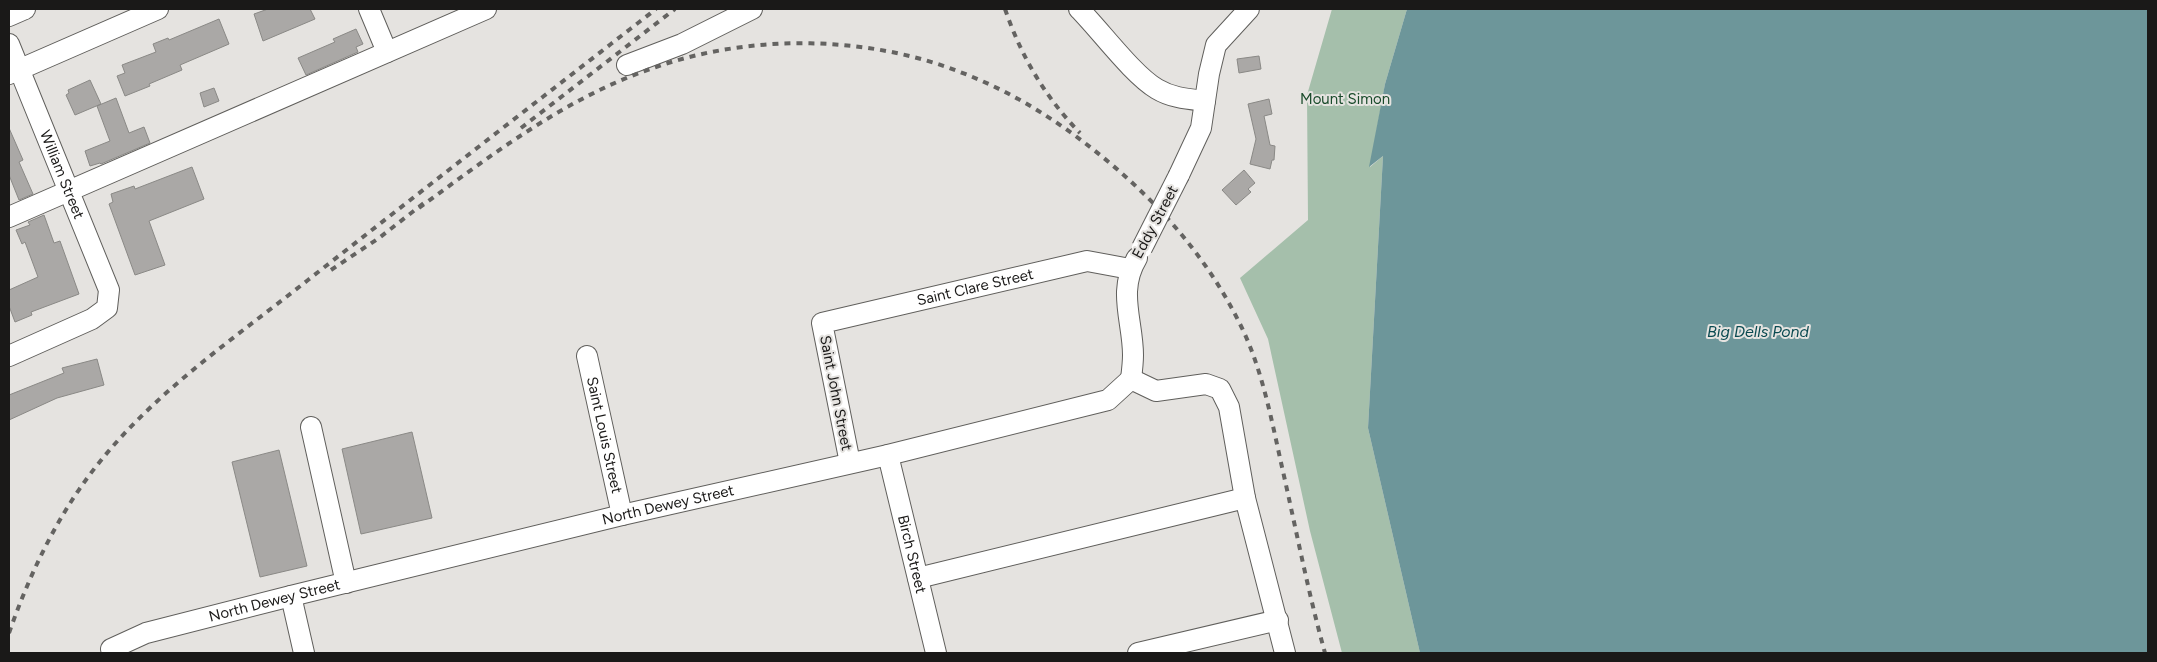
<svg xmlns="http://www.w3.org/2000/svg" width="2157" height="662" viewBox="0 0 2157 662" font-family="Figtree,sans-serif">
<rect width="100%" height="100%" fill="#e5e3e0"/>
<path fill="#a5bfab" d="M1332,9H1407L1385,84L1370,167L1383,156L1368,428L1420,653H1342L1310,531L1268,339L1240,278L1308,220L1307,95Z"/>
<path fill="#6d969a" d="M1407,9H2148V653H1420L1368,428L1383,156L1369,167L1385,84Z"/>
<path fill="#aaa8a6" stroke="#8a8986" d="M268,9H310L315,19L263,41L254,14Z
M219,19L229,44L180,65L182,70L149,84L150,86L125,96L117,76L125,73L122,65L156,52L153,44L168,38L169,40Z
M356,29L363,44L356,47L358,52L306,75L298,58L335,42L333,39Z
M1259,56L1261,69L1239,73L1237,59Z
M90,80L101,104L75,115L66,95L69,93L68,90Z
M214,88L219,101L204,107L200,93Z
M116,98L129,133L144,127L150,143L101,164L100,163L90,166L85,151L110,141L97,106Z
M1269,99L1272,114L1264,116L1270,145L1275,146L1274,160H1272L1270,169L1250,164L1256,139L1248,104Z
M9,128L23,160L19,162L33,194L19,200L9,175Z
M192,167L204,199L149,221L165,265L135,275L109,204L113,202L111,194L134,186L135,189Z
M1244,170L1255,183L1248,189L1251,192L1236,205L1222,190Z
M44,215L54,243L60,241L79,294L31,312L32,315L15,322L9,306V290L38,277L25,242L22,244L16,230L30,225L28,222Z
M97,359L104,385L57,398L9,420V395L64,373L62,368Z
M412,432L432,518L361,534L342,449Z
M279,450L307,566L260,577L232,462Z"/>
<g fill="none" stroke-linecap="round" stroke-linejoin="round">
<g stroke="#605f5c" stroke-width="22">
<g id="minor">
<path d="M369,9L387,52"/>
<path d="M1079,9C1100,30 1133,75 1157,89C1172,98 1188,99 1205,101"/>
<path d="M9,16L25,9"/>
<path id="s1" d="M9,44L109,290L107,308L92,319L9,356"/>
<path d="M627,65L682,44L752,9"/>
<path d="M9,74L158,9"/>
<path d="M1179,175L1201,128L1209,74L1216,45L1249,9"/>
<path d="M9,217L486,9"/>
<path id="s2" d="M587,356L622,515"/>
<path d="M1131,379L1156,391L1206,384L1220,389L1229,407L1245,498L1285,653"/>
<path d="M1131,379C1132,371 1133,363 1133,355C1133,321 1117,291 1137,258"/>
<path d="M311,427L346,583"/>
<path id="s3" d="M888,455L936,653"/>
<path id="s4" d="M850,463L822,323L1087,261L1130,269"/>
<path d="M918,578L1245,498"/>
<path d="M291,596L304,653"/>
<path id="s5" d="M111,649L146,633L291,596L622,515L888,455L1108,400L1131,379"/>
<path d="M1138,653L1278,620"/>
</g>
</g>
<use href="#minor" stroke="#fff" stroke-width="20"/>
<path stroke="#646361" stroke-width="4" stroke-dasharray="6 6" stroke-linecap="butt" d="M1005,9C1021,56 1045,97 1080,133
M521,128L675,9
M419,208C493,154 568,96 656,67C751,34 866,35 960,72C1016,93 1066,126 1111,164C1164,209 1208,260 1239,322C1262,367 1271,418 1282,467C1296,529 1308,592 1325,653
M331,270L379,238L424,203
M9,633C30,573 58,514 98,464C156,391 236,337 308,280C424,189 540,99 656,9"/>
<g stroke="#605f5c" stroke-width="22" stroke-linecap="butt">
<path id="minor-bridge" d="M1142,248L1179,175"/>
</g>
<use href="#minor-bridge" stroke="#fff" stroke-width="20"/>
</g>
<g text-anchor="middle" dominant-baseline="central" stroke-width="4" stroke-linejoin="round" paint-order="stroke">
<g font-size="15" fill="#1a4b2b" stroke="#e5e3e0">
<text x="1345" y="99">Mount Simon</text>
</g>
<g font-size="15" fill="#1a1918" stroke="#e5e3e0">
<text stroke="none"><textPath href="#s1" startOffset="141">William Street</textPath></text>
<text transform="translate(1155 222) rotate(-62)">Eddy Street</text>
<text stroke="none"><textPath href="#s4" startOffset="300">Saint Clare Street</textPath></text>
<text transform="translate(836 393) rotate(79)">Saint John Street</text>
<text stroke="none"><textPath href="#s2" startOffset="81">Saint Louis Street</textPath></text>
<text stroke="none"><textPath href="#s5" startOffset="576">North Dewey Street</textPath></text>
<text stroke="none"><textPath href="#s3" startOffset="102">Birch Street</textPath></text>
<text stroke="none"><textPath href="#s5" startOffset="171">North Dewey Street</textPath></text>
</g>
<g font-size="16" font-style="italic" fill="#0a4a51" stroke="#e5e3e0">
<text x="1758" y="331">Big Dells Pond</text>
</g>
</g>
<rect width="2157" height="662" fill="none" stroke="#1a1918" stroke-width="20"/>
</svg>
